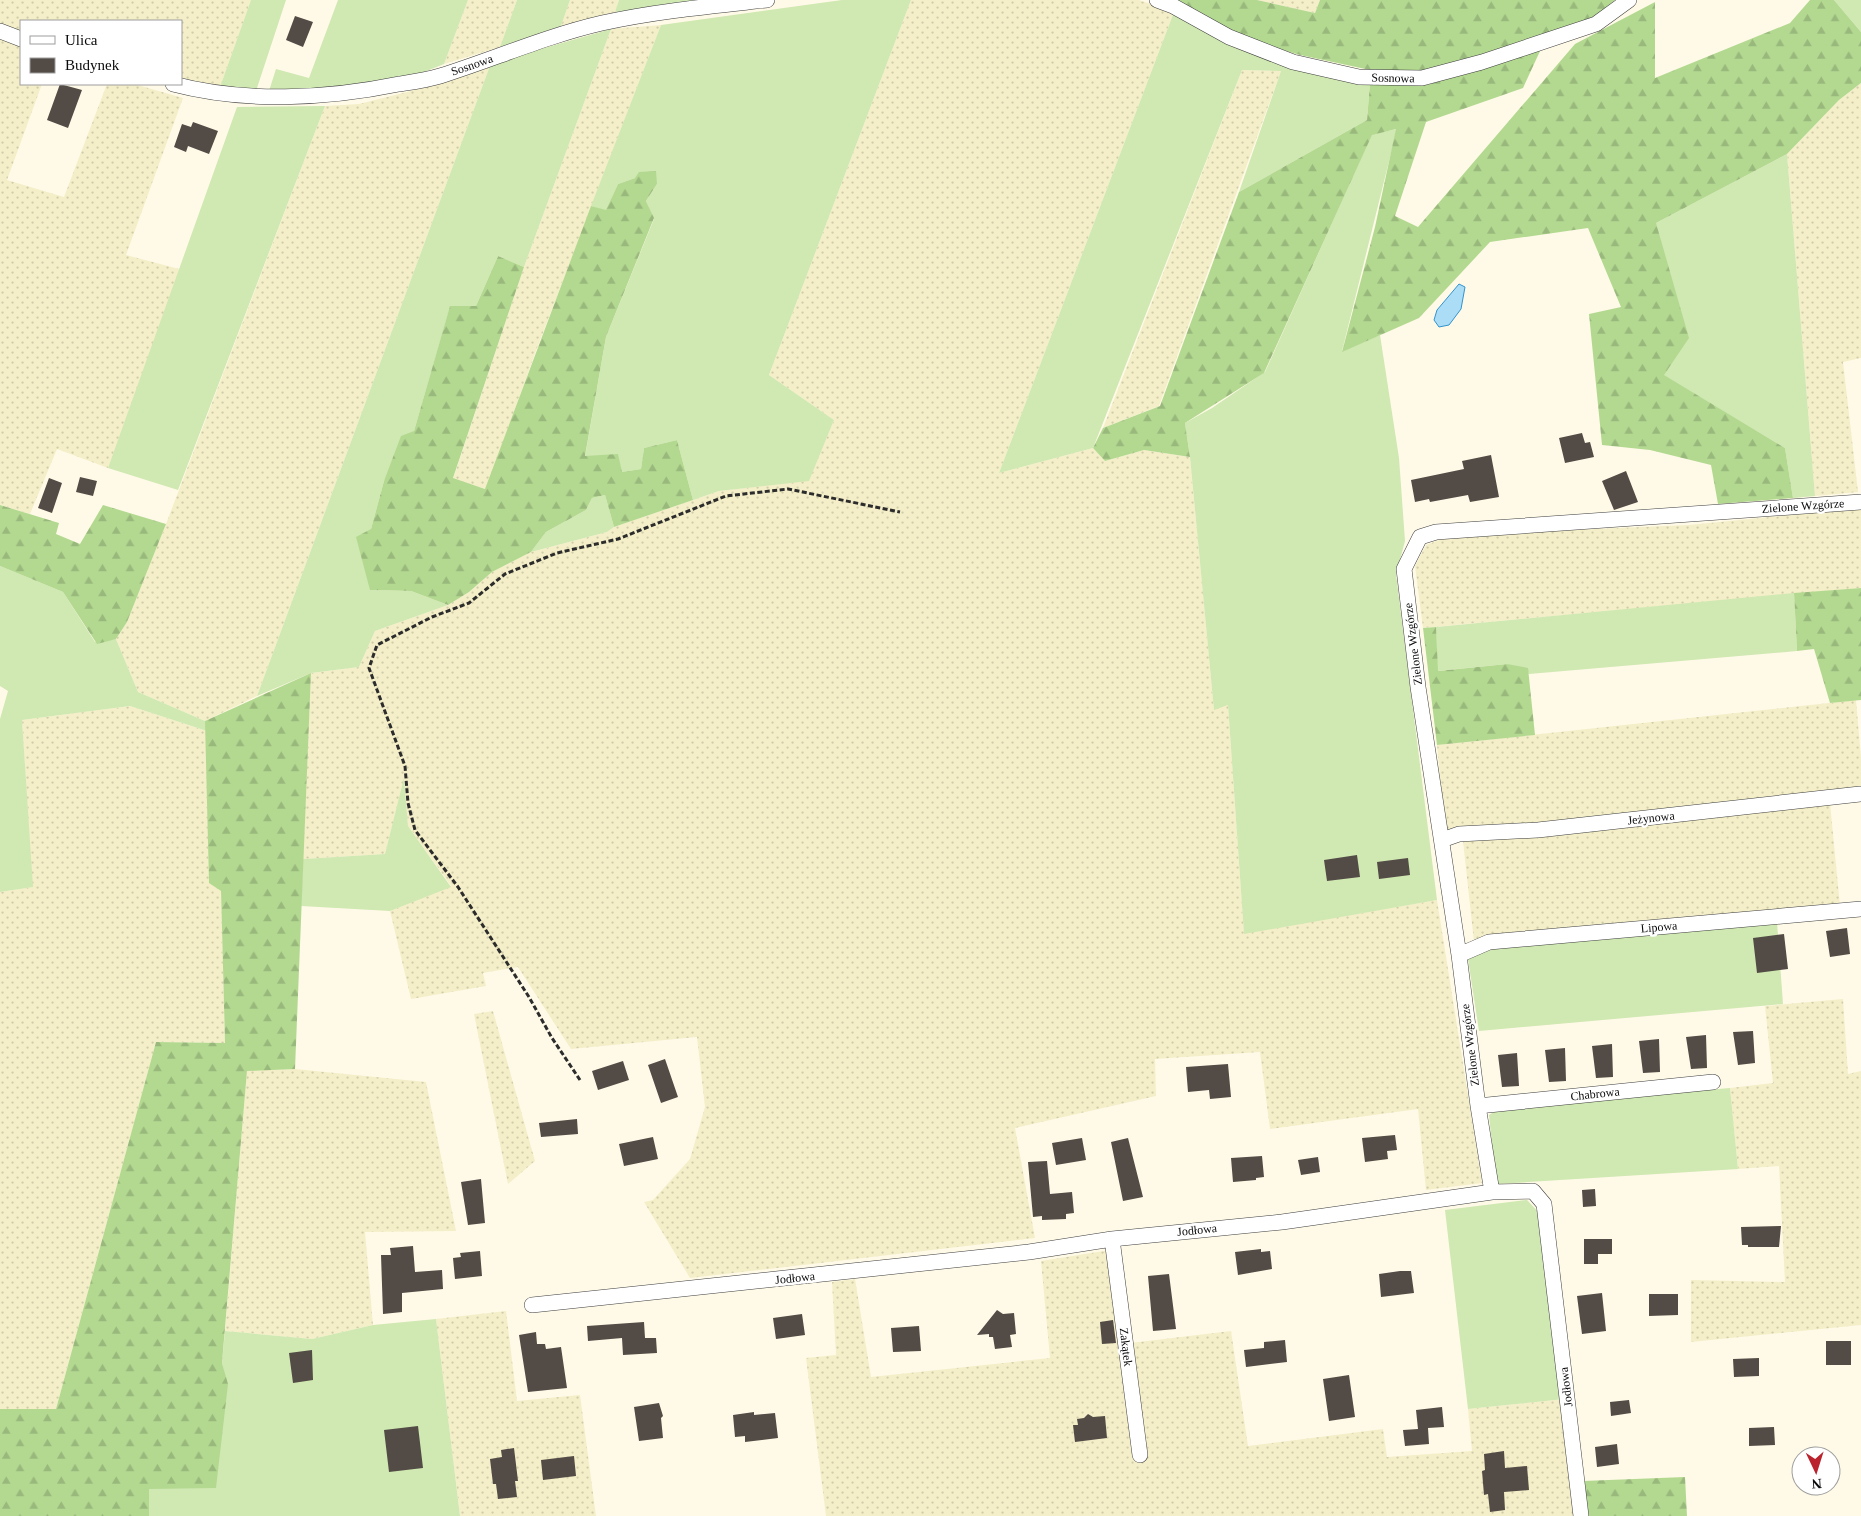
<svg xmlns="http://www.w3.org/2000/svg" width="1861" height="1516" viewBox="0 0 1861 1516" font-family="Georgia,serif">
<defs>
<pattern id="farmland-dots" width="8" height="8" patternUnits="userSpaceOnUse" patternTransform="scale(1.25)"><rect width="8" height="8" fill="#f4efc8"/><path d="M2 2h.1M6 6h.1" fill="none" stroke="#d0ccaa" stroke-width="1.8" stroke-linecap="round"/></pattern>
<pattern id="forest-firs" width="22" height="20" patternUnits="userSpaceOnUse" patternTransform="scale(1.25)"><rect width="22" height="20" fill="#b3d991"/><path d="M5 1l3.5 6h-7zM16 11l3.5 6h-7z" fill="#99b97c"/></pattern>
</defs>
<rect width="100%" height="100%" fill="#fffae7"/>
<path fill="url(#farmland-dots)" d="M0,0H251L220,87L181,78V21H21V31L0,24Z
M468,0H517L500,47L444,64Z
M570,0H619L615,12L561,26Z
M911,0H1139L1174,12L999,473L1093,448L1105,461L1144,450L1190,457L1214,709L1228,705L1244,933L1437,900L1482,1183L1426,1190L1418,1109L1270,1129L1260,1052L1155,1059L1156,1096L1015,1128L1035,1238L690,1278L644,1202L653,1200L690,1159L705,1107L697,1037L571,1049L518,967L483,973L486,986L411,999L390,911L451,886L408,826L404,780L385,854L303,859L311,673L359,667L375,631L448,605L469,592L492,572L531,552L607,532L614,527L719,491L809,480L834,420L769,375Z
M1257,0H1320L1315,13Z
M661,25L536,351L486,489L453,479L524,267L611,29Z
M0,38L21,47V84H42L7,180L64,197L107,84H134L183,98L126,255L183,270L108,468L57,449L30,514L0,505Z
M491,63L257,696L205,721L138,692L116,639L127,622L166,524L325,106L359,104L435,85Z
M1242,70L1281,71L1159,406L1103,428Z
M1861,83V358L1843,362L1858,492L1815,496L1787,154L1839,100Z
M1861,508V588L1423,628L1415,566L1426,545L1452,535L1689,525Z
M1856,700L1861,757V791L1445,832L1437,745Z
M130,706L207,731L209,882L221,891L225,1043L156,1042L56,1409H0V892L32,887L22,720Z
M1830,803L1840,906L1474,942L1463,841Z
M1843,999L1848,1074L1861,1071V1325L1691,1342V1280L1785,1282L1779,1166L1738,1169L1730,1088L1773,1083L1765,1006Z
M493,1011L535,1161L508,1184L474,1014Z
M295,1069L426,1082L456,1231L365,1232L373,1325L312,1339L225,1331L247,1070Z
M1110,1250L1122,1344L1231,1331L1248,1446L1383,1429L1387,1457L1472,1451L1468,1409L1564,1399L1576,1516H826L806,1358L836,1355L832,1282L855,1279L871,1377L1050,1358L1041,1261Z
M506,1311L517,1401L580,1395L596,1516H460L436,1319Z"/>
<path fill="#d0e8b2" d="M251,0H286L256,91L220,87Z
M338,0H468L444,64L409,78L362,85L269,91L276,69L309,78Z
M517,0H570L561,26L500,47Z
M619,0H700L698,3L615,12Z
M842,0H911L769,375L834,420L809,481L719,491L693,500L677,440L644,448L641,469L622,472L585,457L606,337L654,219L646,201L657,184L635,178L618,184L606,211L591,206L661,25Z
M1834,0H1861V32Z
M1174,12L1370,83L1367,120L1239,192L1281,71L1242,70L1093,448L999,473Z
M611,29L524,267L498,256L476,306L450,307L414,431L384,481L371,529L370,590L411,591L448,605L375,631L359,667L311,673L257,696L491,63Z
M325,106L178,490L108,468L237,107Z
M1397,129L1342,351L1380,335L1399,458L1405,541L1396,574L1437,900L1244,934L1228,705L1214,710L1190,457L1185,423L1212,408L1265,372L1372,134Z
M1787,154L1815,496L1793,498L1785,448L1663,375L1656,223Z
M605,495L614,527L607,532L531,552L546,532L586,510L592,498Z
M0,566L63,592L95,642L116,639L138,692L205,721L207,731L130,706L22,720L33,887L0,892V719L8,691L0,686Z
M1794,593L1797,651L1529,674L1507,664L1437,671L1436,627Z
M404,778L408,826L451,887L390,911L301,906L303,859L385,854Z
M1777,922L1783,1004L1479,1031L1468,959L1491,947Z
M1730,1088L1738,1169L1496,1184L1489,1115L1502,1107Z
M1527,1200L1542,1216L1564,1399L1468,1409L1445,1210Z
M436,1319L460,1516H149V1489L227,1384L222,1363L225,1331L312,1339L373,1325Z"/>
<path fill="url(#forest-firs)" d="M1178,0H1257L1315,13L1320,0H1615L1592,19L1425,74L1384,73L1300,55L1238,37Z
M1810,0H1834L1861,32V83L1839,100L1787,154L1656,223L1689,338L1664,375L1785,448L1793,498L1718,504L1711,465L1650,450L1602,445L1589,314L1621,307L1588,228L1490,242L1419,318L1342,352L1375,227L1396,129L1372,135L1264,373L1185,423L1190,457L1144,450L1105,461L1093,448L1103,428L1160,406L1239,192L1367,120L1370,83L1427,85L1541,49L1523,88L1426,122L1395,216L1418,227L1575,44L1655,2V78L1790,23Z
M656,171L657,184L646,201L654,218L606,337L585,456L618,454L622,472L641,469L644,448L677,440L693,500L614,527L605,495L592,498L586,510L546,532L531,552L492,572L469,592L448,605L411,591L370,590L356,537L371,529L384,481L401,436L414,431L450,306H476L498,256L524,267L453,478L485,489L591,206L606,210L618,184L635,178L639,172Z
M0,505L59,523L56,534L80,544L103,505L166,524L127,622L116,639L97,644L63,592L0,566Z
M1861,588V700L1830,703L1814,649L1797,651L1794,593Z
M1436,627L1438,671L1507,664L1528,668L1535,735L1437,745L1423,628Z
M311,673L295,1069L247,1071L222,1363L228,1384L216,1488L149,1489V1516H0V1409H56L156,1042L225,1043L221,891L209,883L205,721Z
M1685,1477L1687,1516H1587L1583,1481Z"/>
<path fill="#acddf6" stroke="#3294ce" d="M1459,284L1465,287L1461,309L1449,325L1439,327L1434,320L1437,310Z"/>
<path fill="#534b46" d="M295,16L313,22L303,47L286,40Z
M60,84L82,90L68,128L47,120Z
M193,122L218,131L209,154L188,146L186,152L174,147L182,124L191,127Z
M1582,433L1585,443L1590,442L1594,457L1565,463L1559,438Z
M1491,455L1499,497L1470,502L1468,495L1430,502L1429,499L1415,502L1411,480L1464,469L1462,461Z
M1626,471L1638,502L1614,510L1602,481Z
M80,477L97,481L93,496L76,492Z
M49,478L62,483L52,513L38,508Z
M1357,855L1360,877L1327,881L1324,860Z
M1408,858L1410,875L1379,879L1377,862Z
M1847,928L1850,954L1830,957L1826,931Z
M1784,934L1788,969L1757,973L1753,938Z
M1753,1031L1755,1063L1738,1065L1733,1032Z
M1706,1035L1707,1068L1691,1069L1686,1037Z
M1659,1039L1660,1072L1643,1073L1639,1041Z
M1612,1044L1613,1077L1596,1078L1592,1046Z
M1565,1048L1566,1081L1549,1082L1545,1050Z
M1517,1053L1519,1086L1502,1087L1498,1055Z
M665,1059L678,1097L661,1103L648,1065Z
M623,1061L629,1080L598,1090L592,1071Z
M1228,1064L1231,1097L1210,1099L1209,1090L1188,1092L1186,1067Z
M577,1119L578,1134L541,1137L539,1123Z
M1395,1135L1397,1150L1387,1151L1388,1159L1365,1162L1362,1138Z
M653,1137L658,1159L624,1166L619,1144Z
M1082,1138L1086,1160L1056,1165L1052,1143Z
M1128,1138L1143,1197L1123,1201L1111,1142Z
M1262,1156L1264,1177L1256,1178V1180L1233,1182L1231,1158Z
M1318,1157L1320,1172L1301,1175L1298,1160Z
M1047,1161L1050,1194L1072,1192L1074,1213L1066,1214V1219L1042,1220V1216L1033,1217L1028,1162Z
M481,1179L485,1223L468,1225L461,1182Z
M1595,1189L1596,1206L1583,1207L1582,1190Z
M1781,1226L1779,1247H1748V1245H1742L1741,1227Z
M1584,1239H1612V1254H1598V1264H1584Z
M413,1246L415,1272L442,1270L443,1289L402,1293V1312L383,1314L381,1255H391L390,1248Z
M1261,1249V1252L1270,1251L1272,1269L1238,1275L1235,1252Z
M480,1251L482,1276L455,1279L453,1258L461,1257L460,1253Z
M1400,1271H1411L1414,1293L1381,1297L1379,1274Z
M1169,1274L1176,1329L1153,1331L1148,1276Z
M1602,1293L1606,1331L1582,1334L1577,1296Z
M1649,1294H1678V1315L1649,1316Z
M997,1310L1003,1314L1014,1313L1016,1334L1010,1335L1012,1347L995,1349L993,1337H989V1334L977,1335Z
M802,1314L805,1335L776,1339L773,1318Z
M1113,1320L1116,1343L1102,1344L1100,1322Z
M644,1322L645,1338H656L657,1353L623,1355L622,1338L588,1341L587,1326Z
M919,1326L921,1351L893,1352L891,1328Z
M536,1332L537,1344H545L546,1349L561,1347L567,1388L528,1392L519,1335Z
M1285,1340L1287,1362L1246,1367L1244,1350L1264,1348V1342Z
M1826,1341H1851V1365H1826Z
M312,1350L313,1380L293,1383L289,1353Z
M1759,1358V1376L1734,1377L1733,1359Z
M1349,1375L1355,1417L1329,1421L1323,1379Z
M1629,1400L1631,1413L1611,1416L1610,1402Z
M659,1403L663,1416L661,1418L663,1438L639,1441L634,1407Z
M1442,1407L1444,1427L1428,1428L1429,1444L1405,1446L1403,1430L1418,1429L1416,1410Z
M754,1412V1415L775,1413L778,1438L745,1442V1436L735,1437L733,1415Z
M1088,1414L1093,1417L1105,1416L1107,1438L1075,1442L1073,1425H1078L1077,1419L1084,1418Z
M418,1426L423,1468L389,1472L384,1430Z
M1774,1427L1775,1445L1749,1446V1428Z
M1617,1444L1619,1464L1597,1467L1595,1447Z
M514,1448L518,1481H515L517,1497L498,1499L496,1484H493L490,1459L502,1457L501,1450Z
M1504,1451L1505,1468L1527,1466L1529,1490L1504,1492L1505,1510L1490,1512L1488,1494L1484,1495L1482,1471L1485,1470L1484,1454Z
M574,1456L576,1476L543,1480L541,1460Z"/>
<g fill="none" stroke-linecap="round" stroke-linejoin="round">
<g stroke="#3d3d3d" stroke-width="16">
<path id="minor" d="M1157,0L1173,6L1229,37L1293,62L1359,77L1422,78L1482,62L1596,24L1629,0
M0,31L21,39
M173,84C245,103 326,99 399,84C412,82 427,80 440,76C494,59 546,36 602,23C657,11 712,6 767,0
M1442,840L1459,834L1538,830L1860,794
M1459,955L1489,942L1861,909
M1478,1106L1713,1082
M1492,1192L1478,1106L1459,955L1418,687L1404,569L1420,537L1436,532L1861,502
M1112,1239L1140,1455
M532,1305L1029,1252L1112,1239L1282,1222L1492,1192L1533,1191L1544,1204L1581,1516"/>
</g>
<path stroke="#2c2c2c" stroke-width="3" stroke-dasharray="5 2.5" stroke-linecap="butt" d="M580,1080L552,1038L529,997L458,887L415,830L408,803L405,766L369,668L377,645L432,617L469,603L505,574L557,553L618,539L726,496L788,489L900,512"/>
<use href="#minor" stroke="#fff" stroke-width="15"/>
</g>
<g text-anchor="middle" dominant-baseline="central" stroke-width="5" stroke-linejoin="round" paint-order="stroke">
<g font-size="12" fill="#0a0a0a" stroke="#fff">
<text transform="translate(472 65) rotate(-19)">Sosnowa</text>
<text transform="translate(1393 78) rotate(1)">Sosnowa</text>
<text transform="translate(1803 506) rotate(-4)">Zielone Wzgórze</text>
<text transform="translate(1413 644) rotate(-97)">Zielone Wzgórze</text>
<text transform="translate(1651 818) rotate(-6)">Jeżynowa</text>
<text transform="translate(1659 927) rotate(-5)">Lipowa</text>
<text transform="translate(1470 1045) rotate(-97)">Zielone Wzgórze</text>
<text transform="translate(1595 1094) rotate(-6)">Chabrowa</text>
<text transform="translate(1197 1230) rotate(-6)">Jodłowa</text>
<text transform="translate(795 1278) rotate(-6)">Jodłowa</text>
<text transform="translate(1126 1347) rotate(83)">Zakątek</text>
<text transform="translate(1566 1387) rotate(-97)">Jodłowa</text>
</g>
</g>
<rect x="20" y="20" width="162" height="65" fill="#ffffff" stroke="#9d9d9d"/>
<rect x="30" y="36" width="25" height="8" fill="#ffffff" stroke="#9d9d9d"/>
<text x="65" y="45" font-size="15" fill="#0a0a0a">Ulica</text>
<rect x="30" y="58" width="25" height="15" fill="#534b46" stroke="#9d9d9d"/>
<text x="65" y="70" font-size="15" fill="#0a0a0a">Budynek</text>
<g transform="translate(1816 1471) rotate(176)"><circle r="24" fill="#ffffff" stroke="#9d9d9d"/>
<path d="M0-4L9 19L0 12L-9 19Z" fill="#ba222d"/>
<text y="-8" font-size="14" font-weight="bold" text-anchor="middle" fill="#0a0a0a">N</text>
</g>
</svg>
